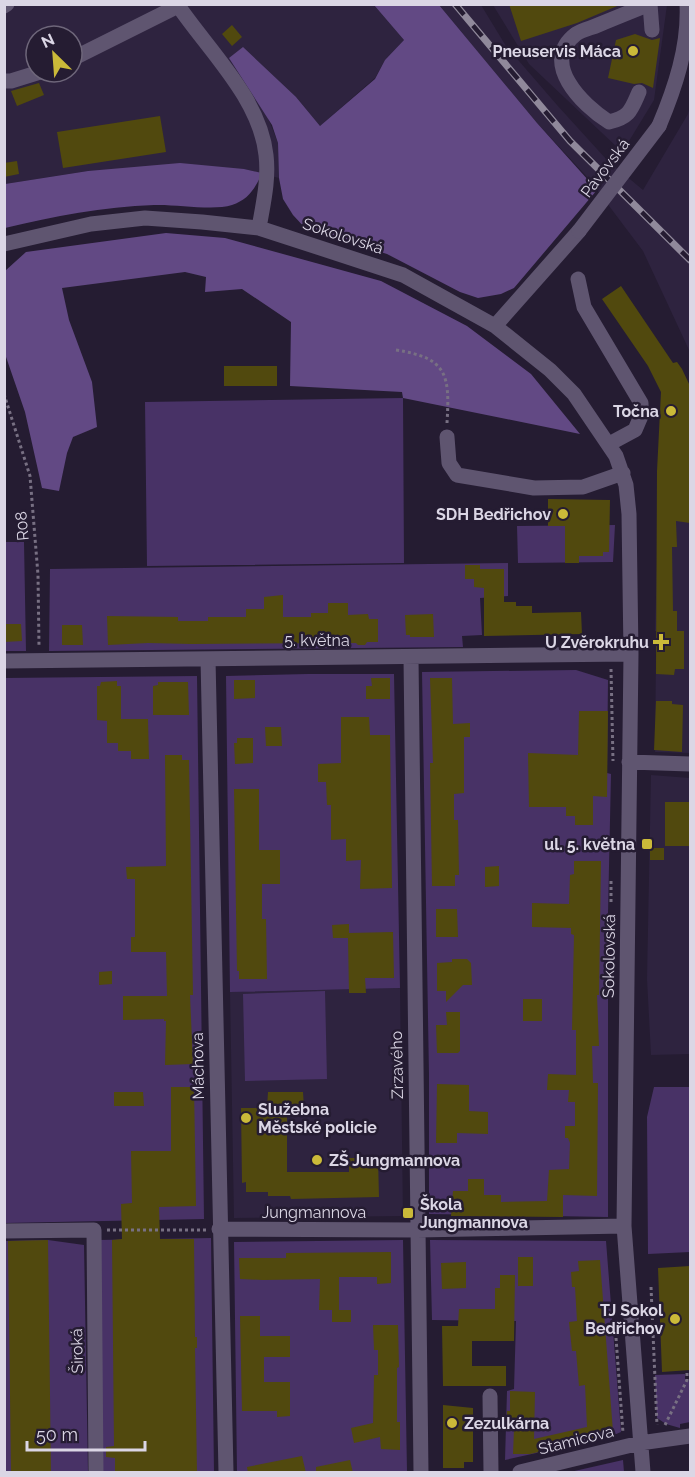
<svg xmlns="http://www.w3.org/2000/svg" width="695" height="1477" viewBox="0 0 695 1477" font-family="Raleway,sans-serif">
<rect width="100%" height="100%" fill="#251c32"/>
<path fill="#2e233f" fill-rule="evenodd" d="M5,5H374L404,40L385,60L375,78L320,126L296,97L266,113L278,143L279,178L244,169L88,171L5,184ZM36,36H72V72H36Z
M439,5H481L506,46L557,105L607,160L643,190L688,114L690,105V352L643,251L588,178L537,123Z
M493,5H667L654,100L629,141L619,149L529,64Z
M659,491H690V753L655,752L656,654L660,631H655Z
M651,775L690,778V1054L651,1055L647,979Z
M400,988L403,1216L234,1218L230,992Z"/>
<path fill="#483266" d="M403,398L404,563L147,566L145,402Z
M615,525L613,562L518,563L517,526Z
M4,542H24L26,651H5Z
M508,563V596L480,598L482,635L462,636L463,647L49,651L50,569Z
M576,670L608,680L607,773L611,774L608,913V1217L429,1214V1075L422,672Z
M308,674H394L400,988L230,992L226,676Z
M197,676L204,1219L5,1223L4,678Z
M325,991L327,1079L245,1081L243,994Z
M654,1087H690V1252L648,1254L647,1117Z
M211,1238L214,1472H102L98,1240Z
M48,1240L84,1245L88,1472H5L4,1241Z
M403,1240L407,1472H237L234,1242Z
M430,1240L606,1241L621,1432L609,1437L589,1438L586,1442L505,1460L507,1391L514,1389L516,1321L432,1320Z
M685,1374V1379L690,1381V1422L680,1424V1428L666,1424L657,1418L655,1375Z
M623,1460L624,1472H570Z"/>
<path fill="#624984" d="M374,5H439L537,123L597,190L514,288L501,294L478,298L460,292L387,254L306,229L293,215L283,199L279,178L278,143L272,125L229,58L243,47L296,97L320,126L375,79L385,60L404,40Z
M180,163L244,169L262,173C255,189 248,200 232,205C213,211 176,204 154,205C103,207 54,216 5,228V184L88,171Z
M166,233L225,238L381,281L467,326L531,374L580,434L403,398L402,392L290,386L291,322L242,289L205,292L206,277L185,272L62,288L69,320L92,382L97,427L73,437L67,453L59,491L42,488L25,412L5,354V271L26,252Z"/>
<path fill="#51490e" d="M509,4H622L577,23L521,41Z
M232,25L242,37L232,46L222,34Z
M635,34L652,40L660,38L653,88L642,83L634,84L608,78L616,40Z
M39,83L44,95L17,106L11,91Z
M160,116L166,152L63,168L57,132Z
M17,161L19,174L4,177V163Z
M621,286L673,363L677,362L682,369L690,386V523L676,521L677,547H672L673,611H677V631H684V669H675L674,675L656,674L657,471L661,392L648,366L602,299Z
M224,366H277V386H224Z
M548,499L610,500L609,552H603V556H579V563H565V526H548Z
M465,565H480V569H504V602H516V606H532V613L581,612L582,634L484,636V588L474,587V579H465Z
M283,595V617H311V613H328V603H348V615L368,614L369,619H378V642H367L365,645H358L356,643L192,644L148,643L108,645L107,616L178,617V621H208V617H246V609H264V597Z
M433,614L434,637H410V635H406L405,615Z
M4,624H21L22,641L4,642Z
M62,625H82L83,645H62Z
M371,678H390V699H366V686H372Z
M430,678H452L453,724L470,723V737H464V793L454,794V820H458L459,875H455V886H432L430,763H433Z
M234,680H255V698L234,699Z
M117,681V686H121V719H148L149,759H131V751H118V743H107V721L97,720V686H100L101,682Z
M158,682H188L189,715H153V686L158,685Z
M656,701H672V704L683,705L682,752L654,750Z
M579,711H608L607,797L593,796V825H575V816H566V807H529L528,753L578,755Z
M341,717H369L370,735H390L392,888L360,889L361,860L346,861V839L331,840V805H327L326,782H318V764L341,763Z
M265,727H281L282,746H266Z
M237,738H253V763L235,764L234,743H237Z
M165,755H182V760H189L193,995H190L193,1064L165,1065L166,1021H164V1019L123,1020V996H167L166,952H131V937H135V879H127L126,867L166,866Z
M234,789H259V850H280V884H262V919H266L267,979H239V971H237Z
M665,802H690V846H665Z
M650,848H664V860H650Z
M574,861H601L599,995H597L599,1046H592L593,1083H598L597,1196L563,1195V1217L451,1216L453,1191H468V1179H484V1195H501V1202L547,1201L549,1170L569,1169L570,1143L568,1138H565V1126H575V1102H568L569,1090H547L548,1074L576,1075V1030H572L574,935L571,934V928L532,927V903L569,904L570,875L574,874Z
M499,866V886L485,887V867Z
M436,909H457L458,937H436Z
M349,924V933L393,932L394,978H365L366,993H349L348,938H333L332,925Z
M452,959H467L471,963L472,985H463L446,1002V991H437V963L452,962Z
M112,971V984L99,985V972Z
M523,999H542V1021H523Z
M446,1012H460V1051L458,1053H437L436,1025H447Z
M437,1084L469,1085V1111L488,1112V1134L457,1133V1143H436Z
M171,1087H194L196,1206L159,1207L160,1239H194L195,1337H197V1348H195L197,1473H115V1458L106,1457V1447L114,1446L112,1240L122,1239L121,1204L132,1203L131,1151H171Z
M114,1092H143L144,1106H114Z
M268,1092H303L304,1108H287V1172H349V1158H378L379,1197L291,1199L290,1196H268V1192H246V1182L242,1183L241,1108H267Z
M48,1240L51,1473H11L8,1241Z
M391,1252V1283L377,1284V1277H339V1310H351V1322H332V1310H319L320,1279L263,1280L240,1279L239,1258H286V1253Z
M518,1257H533V1286H518Z
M600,1260L613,1432L609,1437L576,1439L577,1443L530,1454H513L514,1429H507V1411H510V1391L535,1392L534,1439L587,1427L585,1385L579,1386L576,1351H572L569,1322L577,1321L575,1287H572L571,1272L579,1271L578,1261Z
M466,1262V1288L442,1289L441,1263Z
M690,1266V1370L662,1372L658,1268Z
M500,1275H515L514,1341H472V1366H506V1386H443L442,1326H458L459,1309H495V1288H500Z
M240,1316H260V1336H290V1357H264V1382H290V1416L277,1417V1411H242Z
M373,1325H398L399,1367L397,1368V1422H400V1450L381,1449L380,1437L354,1443L351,1428L373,1423L374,1375H378V1350H374Z
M443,1405L473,1408V1462H464V1468H443Z
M302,1456L306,1473H248L247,1467Z
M350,1460L353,1473H316V1467Z"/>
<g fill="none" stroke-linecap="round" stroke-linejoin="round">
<path stroke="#787083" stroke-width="3" stroke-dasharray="3 3" stroke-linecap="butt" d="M396,350C447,358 450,374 447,423
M4,394L30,476L38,575L39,646
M611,669L613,761
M611,902V879
M107,1230H206
M651,1287L657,1425
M616,1338L623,1433
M665,1425L687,1380V1370"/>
<path stroke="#5f5570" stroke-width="15" d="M177,4C208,50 260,98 266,155C269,180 263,204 259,228
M650,4L652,30
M4,6L7,4
M72,59L178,6
M4,81H11L40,72
M639,92C631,110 630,117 609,122C582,105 539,62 576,34C582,30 591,28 598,25C615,18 632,11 650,4
M659,126C675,88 689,47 687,4
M4,244L91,224L145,218L202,222L259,228L403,275L495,326L550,370L574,394L616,456L626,485L629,514L631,654L624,1226L643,1472
M578,279L584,307L641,403V416L635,430L609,444
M495,326L579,231
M447,437L449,463L457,475L534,488L583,487L623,473
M411,658L421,1472
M208,659L226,1472
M4,661L631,654
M629,762L690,764
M219,1229L417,1230L624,1226
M4,1231L94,1230L96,1472
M490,1396L491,1472
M520,1472L640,1443L690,1436"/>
<g stroke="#90899b" stroke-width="7">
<path id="rail" d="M455,4L570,141L690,260"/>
</g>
<use href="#rail" stroke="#251c32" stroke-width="4.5" stroke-dasharray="14" stroke-linecap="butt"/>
<path stroke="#5f5570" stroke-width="15" d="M579,231L659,126"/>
</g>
<g fill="#cbba39" stroke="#251c32" stroke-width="2">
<circle cx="633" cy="51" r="6"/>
<circle cx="671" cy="411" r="6"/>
<circle cx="563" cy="514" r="6"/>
<path d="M658 633h6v6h6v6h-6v6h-6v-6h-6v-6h6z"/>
<rect x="641" y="838" width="12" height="12" rx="3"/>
<circle cx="246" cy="1118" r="6"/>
<circle cx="317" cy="1160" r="6"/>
<rect x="402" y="1207" width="12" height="12" rx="3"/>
<circle cx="675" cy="1319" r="6"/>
<circle cx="452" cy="1423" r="6"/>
</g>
<g text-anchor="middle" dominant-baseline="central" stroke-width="5" stroke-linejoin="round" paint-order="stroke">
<g font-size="16" font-weight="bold" fill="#dbd6e5" stroke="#251c32" text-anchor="end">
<text x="621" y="51">Pneuservis Máca</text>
<text x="659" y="411">Točna</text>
<text x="551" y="514">SDH Bedřichov</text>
<text x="649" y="642">U Zvěrokruhu</text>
<text x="635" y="844">ul. 5. května</text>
<text x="258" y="1109" text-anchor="start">Služebna<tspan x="258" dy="18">Městské policie</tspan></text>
<text x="329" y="1160" text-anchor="start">ZŠ Jungmannova</text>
<text x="420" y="1204" text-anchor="start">Škola<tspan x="420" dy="18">Jungmannova</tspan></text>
<text x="663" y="1310">TJ Sokol<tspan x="663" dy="18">Bedřichov</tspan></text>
<text x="464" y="1423" text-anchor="start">Zezulkárna</text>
</g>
<g font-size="16" fill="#dbd6e5" stroke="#251c32">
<text transform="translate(605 168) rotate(-53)">Pávovská</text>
<text transform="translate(343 236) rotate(18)">Sokolovská</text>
<text transform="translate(22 526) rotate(-95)">R08</text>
<text x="317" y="640">5. května</text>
<text transform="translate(609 956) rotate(-89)">Sokolovská</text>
<text transform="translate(397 1065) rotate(-91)">Zrzavého</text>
<text transform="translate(198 1066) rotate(-91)">Máchova</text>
<text x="314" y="1212">Jungmannova</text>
<text transform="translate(77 1351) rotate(-91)">Široká</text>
<text transform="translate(576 1440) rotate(-14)">Stamicova</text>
</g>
</g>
<rect width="695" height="1477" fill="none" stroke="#dbd6e5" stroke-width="12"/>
<g transform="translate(54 54) rotate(335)"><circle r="28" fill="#251c32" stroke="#6e667a" stroke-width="1.5"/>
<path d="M0-4.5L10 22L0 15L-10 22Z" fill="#cbba39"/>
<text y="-9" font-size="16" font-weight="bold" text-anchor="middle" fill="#dbd6e5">N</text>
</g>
<path d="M27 1441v9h118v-9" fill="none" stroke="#dbd6e5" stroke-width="3"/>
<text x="36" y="1441" font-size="18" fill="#dbd6e5" stroke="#251c32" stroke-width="4.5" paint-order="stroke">50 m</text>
</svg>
